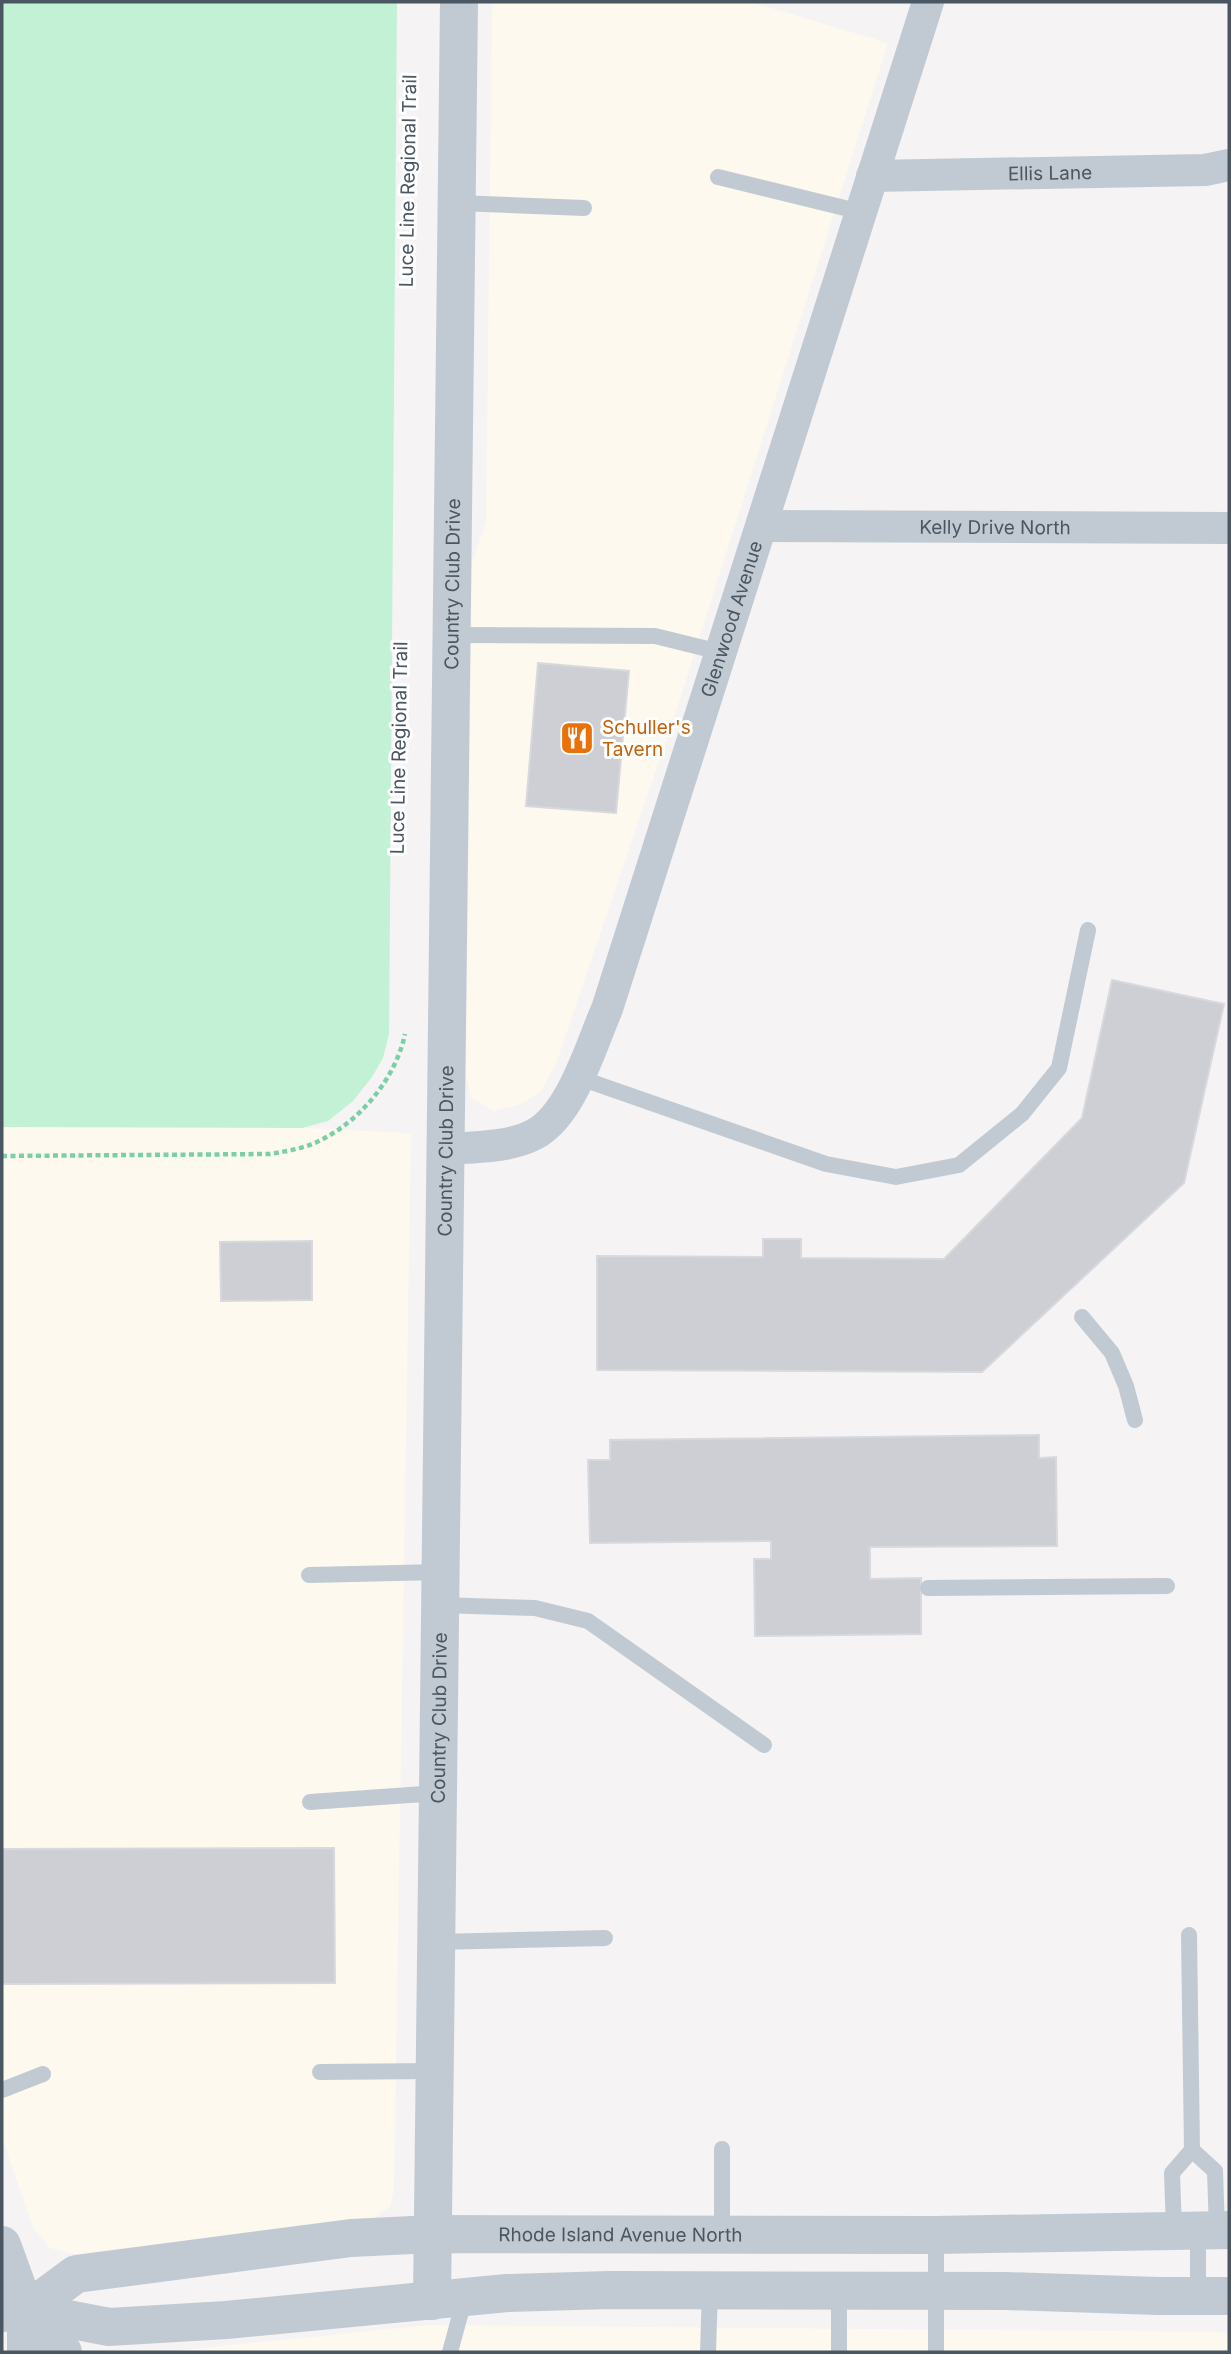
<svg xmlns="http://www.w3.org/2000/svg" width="1231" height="2354" viewBox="0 0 1231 2354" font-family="Inter,sans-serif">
<rect width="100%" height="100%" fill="#f5f3f3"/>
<path fill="#fdf9ef" d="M492,2H751L888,43L678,705L556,1064L540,1092L519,1105L493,1111L471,1097L466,1076L472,563L486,522Z
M2,1127L302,1128L411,1133L394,2190L390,2207L372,2219L74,2254L50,2248L33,2227L2,2138Z
M430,2325L1229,2332V2352H163Z"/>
<path fill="#c3f1d5" d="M2,2H397L389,1034L383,1058L372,1077L353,1101L328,1121L302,1128L2,1127Z"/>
<path fill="#cdcfd5" stroke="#d7d9de" stroke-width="2" d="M538,663L629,671L616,813L526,806Z
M1112,980L1224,1004L1184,1183L982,1372L597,1370V1256L763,1257V1239H801V1258L944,1259L1082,1118Z
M312,1241V1300L221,1301L220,1242Z
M1039,1435V1458L1056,1457L1057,1546L870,1547V1579L921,1578V1634L755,1636L754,1559H771V1541L590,1543L588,1460H610V1440Z
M334,1848L335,1983L2,1984V1849Z"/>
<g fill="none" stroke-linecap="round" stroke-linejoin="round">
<path stroke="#7ad0a6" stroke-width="4.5" stroke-dasharray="5 3.5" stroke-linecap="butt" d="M2,1156L270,1154C288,1151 307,1148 323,1139C362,1119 396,1077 405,1034"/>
<path stroke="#c1cad2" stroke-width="16" d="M718,177L861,212
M457,203L584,208
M451,635L655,636L720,652
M577,1077L826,1164L896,1177L959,1165L1022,1114L1059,1068L1088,930
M1082,1317L1112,1353L1126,1386L1135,1420
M309,1575L440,1572
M928,1588L1167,1586
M440,1605L535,1608L588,1621L764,1745
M310,1802L438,1793
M436,1942L605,1938
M320,2072L434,2071
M2,2090L43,2074
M1192,2150L1215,2171L1217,2230
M1174,2230L1172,2173L1192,2150L1189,1935
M1198,2230V2296
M722,2235V2149
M450,2352L465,2297
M708,2352L710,2290
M839,2352V2291
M936,2352V2235"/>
<g stroke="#c1cad2" stroke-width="32">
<path id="s1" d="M872,176L1205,170L1229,165"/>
<path id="s2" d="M762,526L1229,528"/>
<path id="s3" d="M445,1149C474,1147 509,1148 535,1134C572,1114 591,1045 607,1009L928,2"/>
</g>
<g stroke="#c1cad2" stroke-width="38">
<path d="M2,2245L26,2311V2352"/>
<path id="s4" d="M432,2301L459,2"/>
<path id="s5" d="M26,2311L76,2274L351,2238L433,2234L936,2235L1229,2230"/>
<path d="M26,2311L63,2352"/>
<path d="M2,2313L26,2311L109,2327L226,2320L507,2293L610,2290L1006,2291L1158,2296H1229"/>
</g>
</g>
<defs>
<g id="restaurant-square" transform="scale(1.75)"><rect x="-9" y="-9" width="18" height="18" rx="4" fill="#e8710a" stroke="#fff"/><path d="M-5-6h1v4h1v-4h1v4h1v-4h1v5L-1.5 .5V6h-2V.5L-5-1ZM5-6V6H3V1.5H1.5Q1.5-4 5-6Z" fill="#fff"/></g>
</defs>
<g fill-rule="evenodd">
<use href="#restaurant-square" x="577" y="738"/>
</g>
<g text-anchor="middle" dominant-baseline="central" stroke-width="6" stroke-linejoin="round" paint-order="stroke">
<g font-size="19" fill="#4a5661" stroke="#fff">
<text stroke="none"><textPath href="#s1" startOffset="178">Ellis Lane</textPath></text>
<text transform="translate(408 181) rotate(-89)">Luce Line Regional Trail</text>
<text stroke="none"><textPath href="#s2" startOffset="233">Kelly Drive North</textPath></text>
<text stroke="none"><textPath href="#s4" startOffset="1717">Country Club Drive</textPath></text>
<text stroke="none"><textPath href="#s3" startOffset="648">Glenwood Avenue</textPath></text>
<text transform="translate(399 748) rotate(-89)">Luce Line Regional Trail</text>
<text stroke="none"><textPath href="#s4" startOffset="1150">Country Club Drive</textPath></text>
<text stroke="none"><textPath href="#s4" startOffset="583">Country Club Drive</textPath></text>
<text stroke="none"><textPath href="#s5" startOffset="609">Rhode Island Avenue North</textPath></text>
</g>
<g font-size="19" fill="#c56008" stroke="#fff" text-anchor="start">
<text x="602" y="727">Schuller's<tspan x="602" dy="22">Tavern</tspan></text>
</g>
</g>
<rect width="1231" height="2354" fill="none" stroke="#4a5661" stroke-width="7"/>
</svg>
